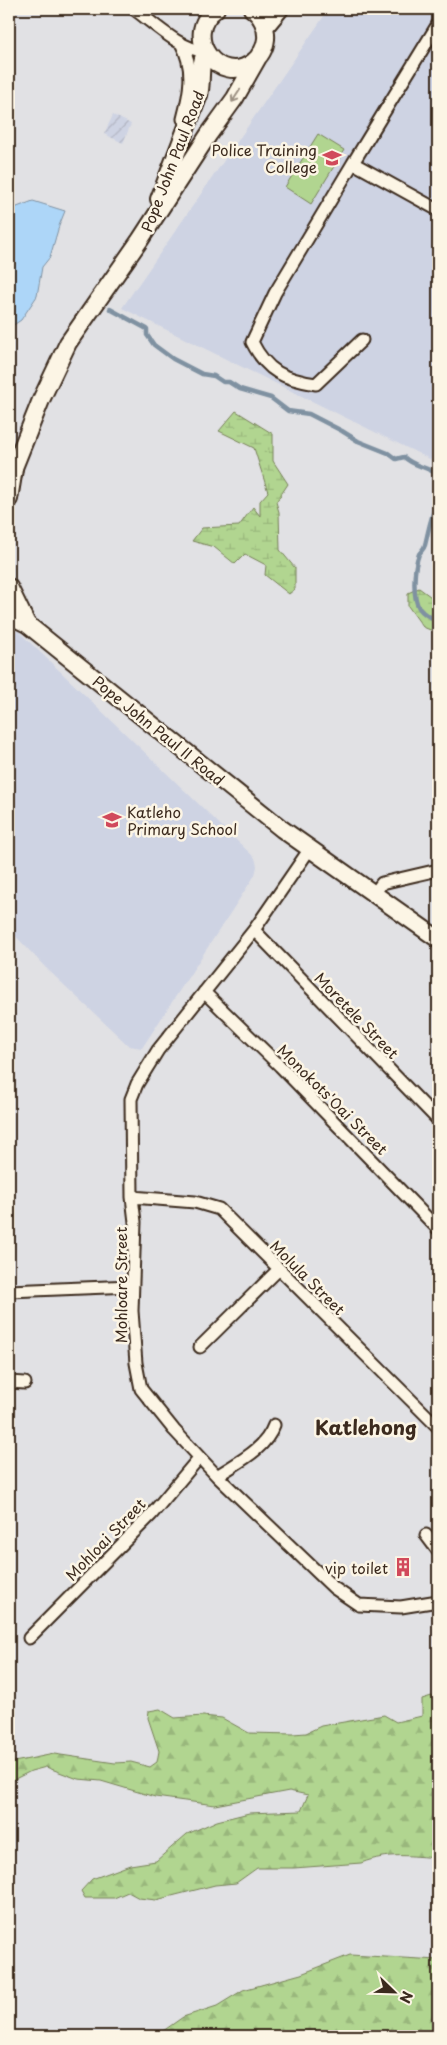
<svg xmlns="http://www.w3.org/2000/svg" width="447" height="2045" viewBox="0 0 447 2045" font-family="'Playpen Sans',sans-serif">
<defs>
<pattern id="industrial-furrows" width="10" height="10" patternUnits="userSpaceOnUse" patternTransform="scale(1.25)"><rect width="10" height="10" fill="#ced3e3"/><path d="M-1 1l2-2M0 10L10 0M9 11l2-2" fill="none" stroke="#b2b5c2"/></pattern>
<pattern id="forest-firs" width="22" height="20" patternUnits="userSpaceOnUse" patternTransform="scale(1.25)"><rect width="22" height="20" fill="#b1d590"/><path d="M5 1l3.5 6h-7zM16 11l3.5 6h-7z" fill="#99b77c"/></pattern>
<pattern id="wetland-marsh" width="20" height="14" patternUnits="userSpaceOnUse" patternTransform="scale(1.25)"><rect width="20" height="14" fill="#b1d590"/><path d="M1 5h8M5 5V1M11 12h8M15 12V8" fill="none" stroke="#99b77c"/></pattern>
</defs>
<rect width="100%" height="100%" fill="#e1e1e4"/>
<filter id="ink" filterUnits="userSpaceOnUse"><feTurbulence type="fractalNoise" baseFrequency=".02" numOctaves="2"/><feDisplacementMap in="SourceGraphic" scale="10" xChannelSelector="R" yChannelSelector="G"/><feConvolveMatrix kernelMatrix="1 2 1 2 8 2 1 2 1" color-interpolation-filters="sRGB"/></filter>
<g filter="url(#ink)">
<path fill="#ced3e3" d="M329,9H438V463L122,308Z
M18,631L255,858L257,866L255,875L142,1048L129,1046L45,967L9,929V634Z"/>
<path fill="url(#industrial-furrows)" d="M113,115L131,124L123,143L104,134Z"/>
<path fill="url(#forest-firs)" stroke="#768057" d="M438,1694V1858C409,1856 390,1852 361,1863L294,1868H257L236,1883L215,1885L156,1900L139,1898L128,1892L114,1898H85L81,1891L92,1879L130,1865L156,1861L187,1834L217,1821L249,1813L301,1811L308,1795L289,1791L215,1805L155,1797L101,1781L78,1779L46,1767L31,1771L9,1782V1763L54,1754L115,1763L131,1762L150,1767L157,1762L159,1751L148,1718L149,1711L160,1709L175,1718L203,1716L222,1718L249,1733L293,1734L306,1733L321,1726L384,1715L396,1722L422,1716V1699Z
M350,1955L438,1960V2036H156L183,2017L217,2006L243,1990L301,1974Z"/>
<path fill="url(#wetland-marsh)" stroke="#768057" d="M236,411L273,434V461L288,484L276,502L279,512L280,550L295,568V589L289,594L265,575L266,565L245,554L235,564L214,547L192,541L202,528L239,526L253,507L260,516V501L268,492L254,448L219,431Z
M419,588L438,602V633L423,627L408,606V593Z"/>
<path fill="#b1d590" stroke="#768057" d="M318,134L344,150L311,204L285,187Z"/>
<path fill="#add6f8" stroke="#7f91a1" d="M33,201L65,211L59,226L50,257L42,267L37,296L21,320L9,328V210Z"/>
<g fill="none" stroke-linecap="round" stroke-linejoin="round">
<path stroke="#7f91a1" stroke-width="4.5" d="M110,309L147,329V335L154,345L173,359L202,374L214,376L223,382H229L240,389L271,398L288,411L309,414L342,431L358,441L388,453L396,459L404,457C414,467 427,466 438,475
M438,500C431,515 429,529 425,545C424,549 421,551 419,554C414,567 412,596 419,608C423,614 431,618 438,620"/>
<g stroke="#3b2a1e" stroke-width="15">
<path id="minor" d="M134,9C152,22 182,51 205,51
M438,24L353,163L438,210
M181,43C195,69 190,92 183,119
M353,163L275,293L252,342C267,372 284,379 316,384L362,340
M309,850L254,930L158,1050L137,1084L131,1099L132,1197L135,1222L132,1311L136,1363L141,1389L174,1430L217,1476L334,1588L359,1605L401,1607L438,1601
M374,894L382,883L438,870
M254,930L438,1120
M204,992L280,1066L438,1229
M132,1197L195,1202L219,1209L438,1427
M9,1291L132,1286
M200,1347L279,1269
M9,1382L25,1383
M217,1476C238,1462 265,1450 274,1425
M426,1535L438,1551
M29,1638L151,1515L199,1458"/>
</g>
<g stroke="#3b2a1e" stroke-width="20">
<path id="secondary" d="M216,9C180,35 219,88 253,62C261,56 265,48 266,39C267,27 261,15 252,9
M265,27L280,9
M159,199L199,95C203,82 198,64 206,52
M9,480L41,400L68,343L140,240L209,134L235,98L260,54
M9,499L14,469
M9,587L27,624
M9,615L27,624L282,829L438,939"/>
</g>
<use href="#minor" stroke="#fcf5e5" stroke-width="11"/>
<use href="#secondary" stroke="#fcf5e5" stroke-width="16"/>
</g>
<defs><path id="oneway-shaft" d="M-6 0H5M1.5-3L5.5 0L1.5 3" fill="none" stroke-width="1.6" stroke-linecap="round" stroke-linejoin="round" transform="scale(1.25)"/></defs>
<use stroke="#9c9082" href="#oneway-shaft" transform="translate(236 96) rotate(123)"/>
</g>
<defs>
<g id="university-bare" transform="scale(1.5)"><path d="M0-5L7-2L0 1L-7-2ZM-4 1L0 2.5L4 1V4Q0 6-4 4Z" fill="#d1495b" stroke="#fcf5e5" stroke-width="2.5" paint-order="stroke"/></g>
<g id="school-bare" transform="scale(1.5)"><path d="M0-5L7-2L0 1L-7-2ZM-4 1L0 2.5L4 1V4Q0 6-4 4Z" fill="#d1495b" stroke="#fcf5e5" stroke-width="2.5" paint-order="stroke"/></g>
<g id="building-bare" transform="scale(1.5)"><path d="M-4-6H4V6H1V3H-1V6H-4ZM-2.5-4.3h1.7v1.8h-1.7ZM.8-4.3h1.7v1.8H.8ZM-2.5-1h1.7V.8h-1.7ZM.8-1h1.7V.8H.8Z" fill="#d1495b" stroke="#fcf5e5" stroke-width="2.5" paint-order="stroke"/></g>
</defs>
<g fill-rule="evenodd">
<use href="#university-bare" x="332" y="158"/>
<use href="#school-bare" x="112" y="820"/>
<use href="#building-bare" x="403" y="1567"/>
</g>
<g text-anchor="middle" dominant-baseline="central" stroke-width="5" stroke-linejoin="round" paint-order="stroke">
<g font-size="15" fill="#3b2a1e" stroke="#fcf5e5" text-anchor="end">
<text x="317" y="149">Police Training<tspan x="317" dy="17">College</tspan></text>
<text x="127" y="811" text-anchor="start">Katleho<tspan x="127" dy="17">Primary School</tspan></text>
<text x="388" y="1567">vip toilet</text>
</g>
<g font-size="15" fill="#3b2a1e" stroke="#fcf5e5">
<text transform="translate(172 161) rotate(-69)">Pope John Paul Road</text>
<text transform="translate(159 730) rotate(39)">Pope John Paul II Road</text>
<text transform="translate(357 1015) rotate(46)">Moretele Street</text>
<text transform="translate(333 1099) rotate(45)">Monokots'Oai Street</text>
<text transform="translate(308 1277) rotate(45)">Molula Street</text>
<text transform="translate(120 1285) rotate(-90)">Mohloare Street</text>
<text transform="translate(105 1539) rotate(-46)">Mohloai Street</text>
</g>
<g font-size="20" font-weight="bold" fill="#3b2a1e" stroke="#fcf5e5">
<text x="366" y="1427">Katlehong</text>
</g>
</g>
<rect width="447" height="2045" fill="none" stroke="#fcf5e5" stroke-width="30"/>
<rect x="15" y="15" width="417" height="2015" fill="none" stroke="#3b2a1e" stroke-width="2" filter="url(#ink)"/>
<g transform="translate(394 1992) rotate(113)" stroke="#fcf5e5" stroke-width="4" paint-order="stroke">
<path d="M0-4L9 19L0 12L-9 19Z" fill="#3b2a1e"/>
<text y="-8" font-size="14" font-weight="bold" text-anchor="middle" fill="#3b2a1e">N</text>
</g>
</svg>
